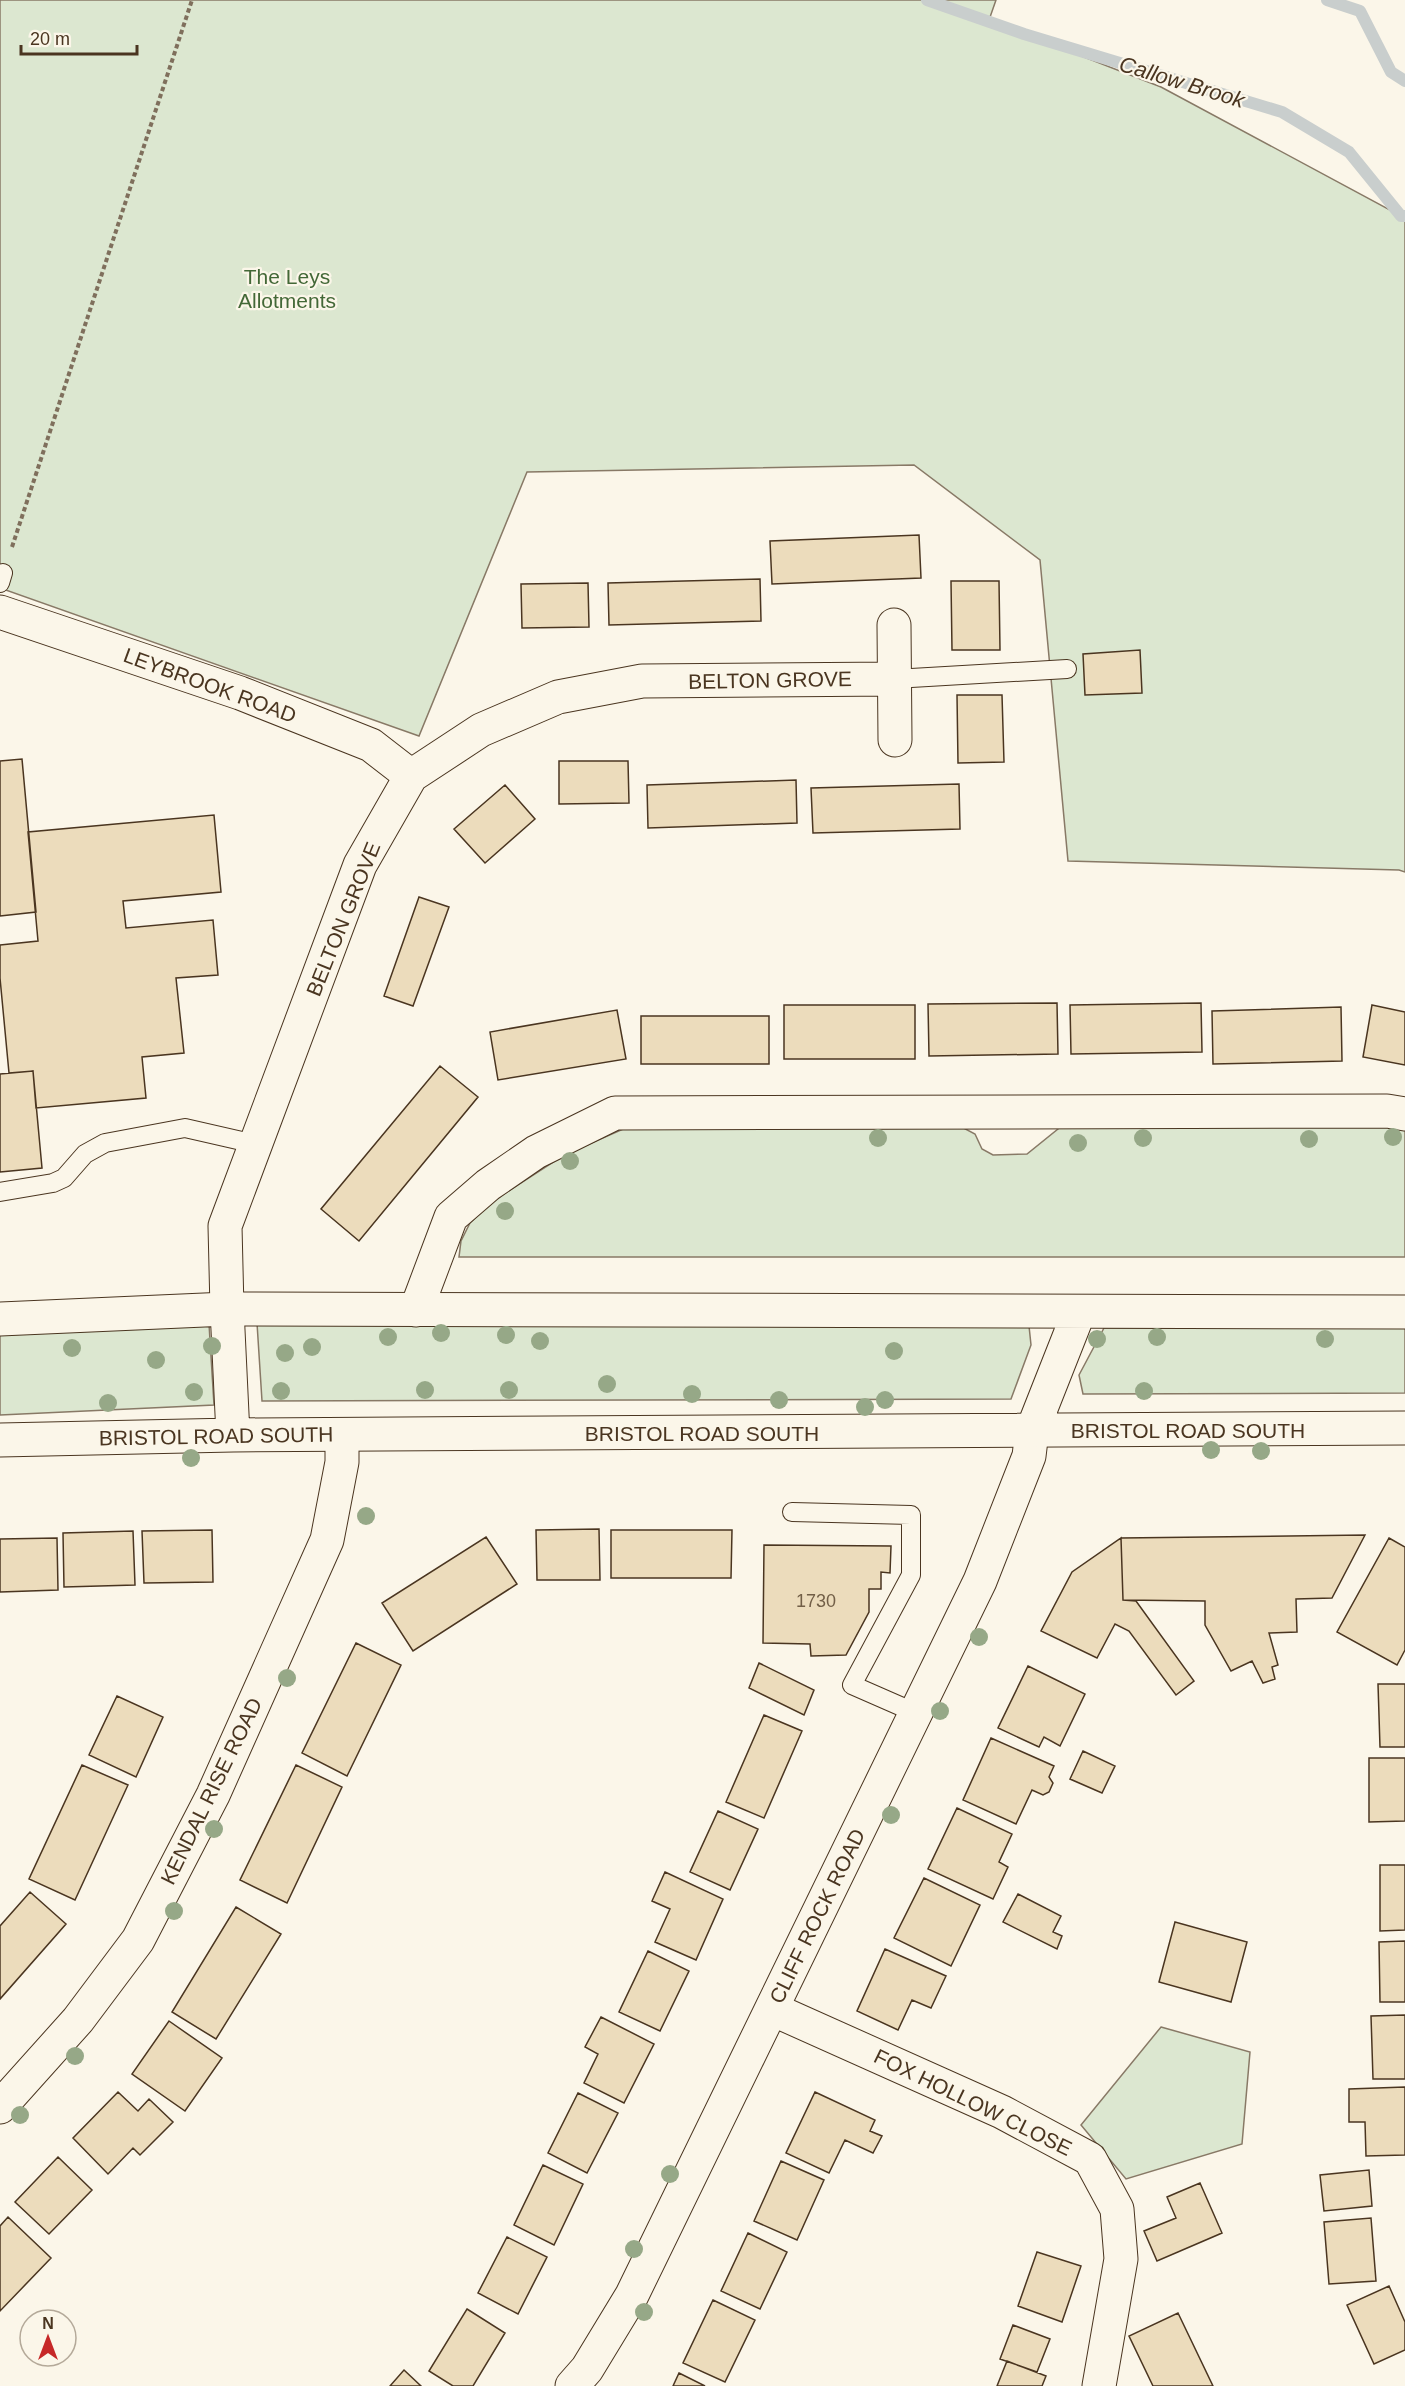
<svg xmlns="http://www.w3.org/2000/svg" width="1405" height="2386" viewBox="0 0 1405 2386" font-family="Helvetica,sans-serif">
<rect width="100%" height="100%" fill="#fbf6e9"/>
<path fill="#dce7d0" stroke="#887966" stroke-width="1.5" d="M0,0H996L989,20L1161,87L1405,218V872L1399,870L1068,861L1040,560L914,465L527,472L419,736L0,588Z
M1405,1124V1257H459L461,1241L470,1223L490,1203L564,1155L630,1126L958,1125L975,1134L982,1149L993,1155L1027,1154L1063,1125Z
M257,1323L1029,1326L1031,1345L1011,1399L262,1401Z
M209,1324L214,1405L0,1415V1331Z
M1405,1327V1393L1083,1394L1079,1375L1104,1328Z
M1161,2027L1250,2052L1242,2144L1126,2179L1081,2125Z"/>
<g fill="none" stroke-linecap="round" stroke-linejoin="round">
<path stroke="#c9cecd" stroke-width="12" d="M927,0L1024,34L1282,112L1349,152L1401,216H1405
M1327,0L1360,11L1391,72L1405,81"/>
</g>
<path fill="#ecdcbc" stroke="#4a3520" stroke-width="1.5" d="M919,535L921,578L772,584L770,541Z
M760,579L761,621L609,625L608,583Z
M951,581H999L1000,650H952Z
M588,583L589,627L522,628L521,584Z
M1140,650L1142,693L1085,695L1083,654Z
M957,695H1002L1004,762L958,763Z
M22,759L36,912L0,916V761Z
M559,761H628L629,803L559,804Z
M796,780L797,823L648,828L647,785Z
M959,784L960,829L813,833L811,788Z
M505,785L535,819L485,863L454,829Z
M214,815L221,892L123,901L126,928L213,920L218,975L176,978L184,1053L142,1057L146,1098L36,1108L33,1071L9,1073L0,978V945L38,941L28,832Z
M419,897L449,907L413,1006L384,996Z
M1057,1003L1058,1054L929,1056L928,1004Z
M1201,1003L1202,1052L1071,1054L1070,1005Z
M784,1005H915V1059H784Z
M1372,1005L1405,1012V1065L1363,1057Z
M1341,1007L1342,1061L1213,1064L1212,1011Z
M617,1010L626,1059L498,1080L490,1032Z
M641,1016H769V1064H641Z
M440,1066L478,1097L359,1241L321,1209Z
M33,1071L42,1168L0,1172V1074Z
M599,1529L600,1580H537L536,1530Z
M212,1530L213,1582L144,1583L142,1531Z
M611,1530H732L731,1578H611Z
M133,1531L135,1585L64,1587L63,1533Z
M1365,1535L1332,1598L1296,1599L1297,1632L1269,1633L1278,1665L1272,1667L1275,1679L1263,1683L1252,1661L1231,1671L1205,1625V1601L1123,1600L1121,1538Z
M486,1537L517,1584L413,1651L382,1603Z
M57,1538L58,1590L0,1592V1539Z
M1121,1538L1123,1600L1136,1601L1194,1681L1176,1695L1129,1631L1115,1624L1097,1658L1041,1631L1072,1572Z
M1389,1538L1405,1547V1650L1397,1665L1337,1632Z
M764,1545L891,1546L890,1573L881,1572V1589H869V1612L846,1655L811,1656L810,1644L763,1643Z
M356,1643L401,1665L347,1776L302,1753Z
M759,1663L814,1690L804,1715L749,1688Z
M1028,1666L1085,1694L1060,1746L1044,1737L1039,1747L998,1728Z
M1378,1684H1405V1747H1380Z
M117,1696L163,1717L136,1777L89,1755Z
M764,1715L802,1731L764,1818L726,1802Z
M991,1738L1054,1766L1049,1777L1053,1783L1049,1792L1043,1795L1032,1790L1016,1824L963,1800Z
M1083,1751L1115,1766L1102,1793L1070,1779Z
M1369,1758H1405V1821L1369,1822Z
M82,1765L128,1785L75,1900L29,1879Z
M296,1765L342,1787L287,1903L240,1880Z
M957,1808L1012,1834L999,1862L1008,1867L993,1899L928,1869Z
M718,1811L758,1829L730,1890L690,1872Z
M1380,1865H1405V1930L1380,1931Z
M665,1872L723,1899L696,1960L655,1942L670,1909L652,1901Z
M924,1878L980,1905L951,1966L894,1938Z
M30,1892L66,1924L0,1999V1926Z
M1018,1894L1061,1916L1053,1932L1062,1936L1057,1949L1003,1922Z
M236,1907L281,1934L216,2039L172,2012Z
M1175,1922L1247,1942L1231,2002L1159,1982Z
M1405,1941V2002H1380L1379,1942Z
M885,1949L946,1976L931,2008L912,2000L898,2030L857,2011Z
M648,1951L689,1971L660,2031L619,2012Z
M1405,2015V2079H1373L1371,2016Z
M601,2017L654,2044L624,2103L584,2083L598,2054L585,2047Z
M169,2021L222,2058L185,2111L132,2074Z
M1405,2087V2155L1366,2156L1365,2122H1349V2089Z
M118,2092L138,2111L149,2099L173,2122L140,2155L133,2148L108,2174L73,2138Z
M815,2092L875,2120L870,2131L882,2136L873,2153L845,2140L829,2173L786,2153Z
M578,2093L618,2113L587,2173L548,2153Z
M58,2157L92,2190L49,2234L15,2202Z
M781,2161L824,2180L797,2240L754,2221Z
M543,2165L583,2184L554,2245L514,2225Z
M1369,2170L1372,2206L1324,2211L1320,2175Z
M1200,2183L1222,2233L1157,2261L1144,2231L1176,2218L1167,2197Z
M8,2217L51,2258L0,2311V2226Z
M1371,2218L1376,2281L1329,2284L1324,2222Z
M748,2233L787,2252L760,2309L721,2291Z
M507,2237L547,2257L518,2314L478,2293Z
M1037,2252L1081,2266L1062,2322L1018,2306Z
M1389,2286L1405,2322V2350L1374,2364L1347,2305Z
M713,2300L755,2320L725,2382L683,2363Z
M467,2309L505,2333L473,2386H453L429,2371Z
M1178,2313L1213,2386H1153L1129,2336Z
M1013,2325L1050,2339L1037,2372L1000,2359Z
M1007,2361L1046,2376L1042,2386H997Z
M404,2370L421,2386H390Z
M679,2373L705,2386H673Z"/>
<g fill="none" stroke-linecap="round" stroke-linejoin="round">
<g stroke="#4a3520" stroke-width="20">
<path id="service" d="M0,583L3,573
M894,679L1067,669
M0,1192L53,1183L64,1178L85,1154L105,1143L185,1128L255,1144
M792,1512L911,1515V1575L852,1685L916,1713"/>
</g>
<g stroke="#4a3520" stroke-width="35">
<path id="minor" d="M0,612L240,693L371,745L411,776
M894,625L895,740
M227,1309L225,1226L360,865L411,776L481,730L558,697L642,681L894,679
M416,1310L451,1217L488,1185L536,1152L615,1113L1387,1111L1405,1114
M772,2009L1002,2112L1090,2159L1117,2209L1121,2259L1099,2386
M0,2107L78,2020L138,1940L213,1795L327,1540L342,1462V1435
M572,2386L587,2369L632,2295L980,1581L1029,1456L1032,1431"/>
</g>
<g stroke="#4a3520" stroke-width="35">
<path id="trunk" d="M227,1309L233,1435
M0,1319L227,1309L1405,1312
M1032,1431L1079,1312
M0,1440L233,1435L1405,1428"/>
</g>
<path stroke="#7f6f5c" stroke-width="4" stroke-dasharray="4.5 3" stroke-linecap="butt" d="M12,547L192,0"/>
<use href="#service" stroke="#fbf6e9" stroke-width="18"/>
<use href="#minor" stroke="#fbf6e9" stroke-width="33"/>
<use href="#trunk" stroke="#fbf6e9" stroke-width="33"/>
</g>
<g fill="#96a887">
<circle cx="1393" cy="1137" r="9"/>
<circle cx="878" cy="1138" r="9"/>
<circle cx="1143" cy="1138" r="9"/>
<circle cx="1309" cy="1139" r="9"/>
<circle cx="1078" cy="1143" r="9"/>
<circle cx="570" cy="1161" r="9"/>
<circle cx="505" cy="1211" r="9"/>
<circle cx="441" cy="1333" r="9"/>
<circle cx="506" cy="1335" r="9"/>
<circle cx="388" cy="1337" r="9"/>
<circle cx="1157" cy="1337" r="9"/>
<circle cx="1097" cy="1339" r="9"/>
<circle cx="1325" cy="1339" r="9"/>
<circle cx="540" cy="1341" r="9"/>
<circle cx="212" cy="1346" r="9"/>
<circle cx="312" cy="1347" r="9"/>
<circle cx="72" cy="1348" r="9"/>
<circle cx="894" cy="1351" r="9"/>
<circle cx="285" cy="1353" r="9"/>
<circle cx="156" cy="1360" r="9"/>
<circle cx="607" cy="1384" r="9"/>
<circle cx="425" cy="1390" r="9"/>
<circle cx="509" cy="1390" r="9"/>
<circle cx="281" cy="1391" r="9"/>
<circle cx="1144" cy="1391" r="9"/>
<circle cx="194" cy="1392" r="9"/>
<circle cx="692" cy="1394" r="9"/>
<circle cx="779" cy="1400" r="9"/>
<circle cx="885" cy="1400" r="9"/>
<circle cx="108" cy="1403" r="9"/>
<circle cx="865" cy="1407" r="9"/>
<circle cx="1211" cy="1450" r="9"/>
<circle cx="1261" cy="1451" r="9"/>
<circle cx="191" cy="1458" r="9"/>
<circle cx="366" cy="1516" r="9"/>
<circle cx="979" cy="1637" r="9"/>
<circle cx="287" cy="1678" r="9"/>
<circle cx="940" cy="1711" r="9"/>
<circle cx="891" cy="1815" r="9"/>
<circle cx="214" cy="1829" r="9"/>
<circle cx="174" cy="1911" r="9"/>
<circle cx="75" cy="2056" r="9"/>
<circle cx="20" cy="2115" r="9"/>
<circle cx="670" cy="2174" r="9"/>
<circle cx="634" cy="2249" r="9"/>
<circle cx="644" cy="2312" r="9"/>
</g>
<g text-anchor="middle" dominant-baseline="central" stroke-width="4.5" stroke-linejoin="round" paint-order="stroke">
<g font-size="18" fill="#725f47">
<text x="816" y="1601">1730</text>
</g>
<g font-size="21" fill="#436837" stroke="#fbf6e9">
<text x="287" y="276">The Leys<tspan x="287" dy="24">Allotments</tspan></text>
</g>
<g font-size="21" fill="#4a3520" stroke="#fbf6e9">
<text transform="translate(770 680) rotate(-1)">BELTON GROVE</text>
<text transform="translate(210 685) rotate(20)">LEYBROOK ROAD</text>
<text transform="translate(343 919) rotate(-68)">BELTON GROVE</text>
<text x="1188" y="1430">BRISTOL ROAD SOUTH</text>
<text x="702" y="1433">BRISTOL ROAD SOUTH</text>
<text transform="translate(216 1436) rotate(-1)">BRISTOL ROAD SOUTH</text>
<text transform="translate(211 1791) rotate(-64)">KENDAL RISE ROAD</text>
<text transform="translate(817 1916) rotate(-64)">CLIFF ROCK ROAD</text>
<text transform="translate(973 2102) rotate(26)">FOX HOLLOW CLOSE</text>
</g>
<g font-size="22" font-style="italic" fill="#4a3520" stroke="#fbf6e9">
<text transform="translate(1182 82) rotate(17)">Callow Brook</text>
</g>
</g>
<g transform="translate(48 2338)"><circle r="28" fill="#fbf6e9" stroke="#b4a999" stroke-width="1.5"/>
<path d="M0-4.5L10 22L0 15L-10 22Z" fill="#c62828"/>
<text y="-9" font-size="16" font-weight="bold" text-anchor="middle" fill="#4a3520">N</text>
</g>
<path d="M21 45v9h116v-9" fill="none" stroke="#4a3520" stroke-width="3"/>
<text x="30" y="45" font-size="18" fill="#4a3520" stroke="#fbf6e9" stroke-width="4.5" paint-order="stroke">20 m</text>
</svg>
